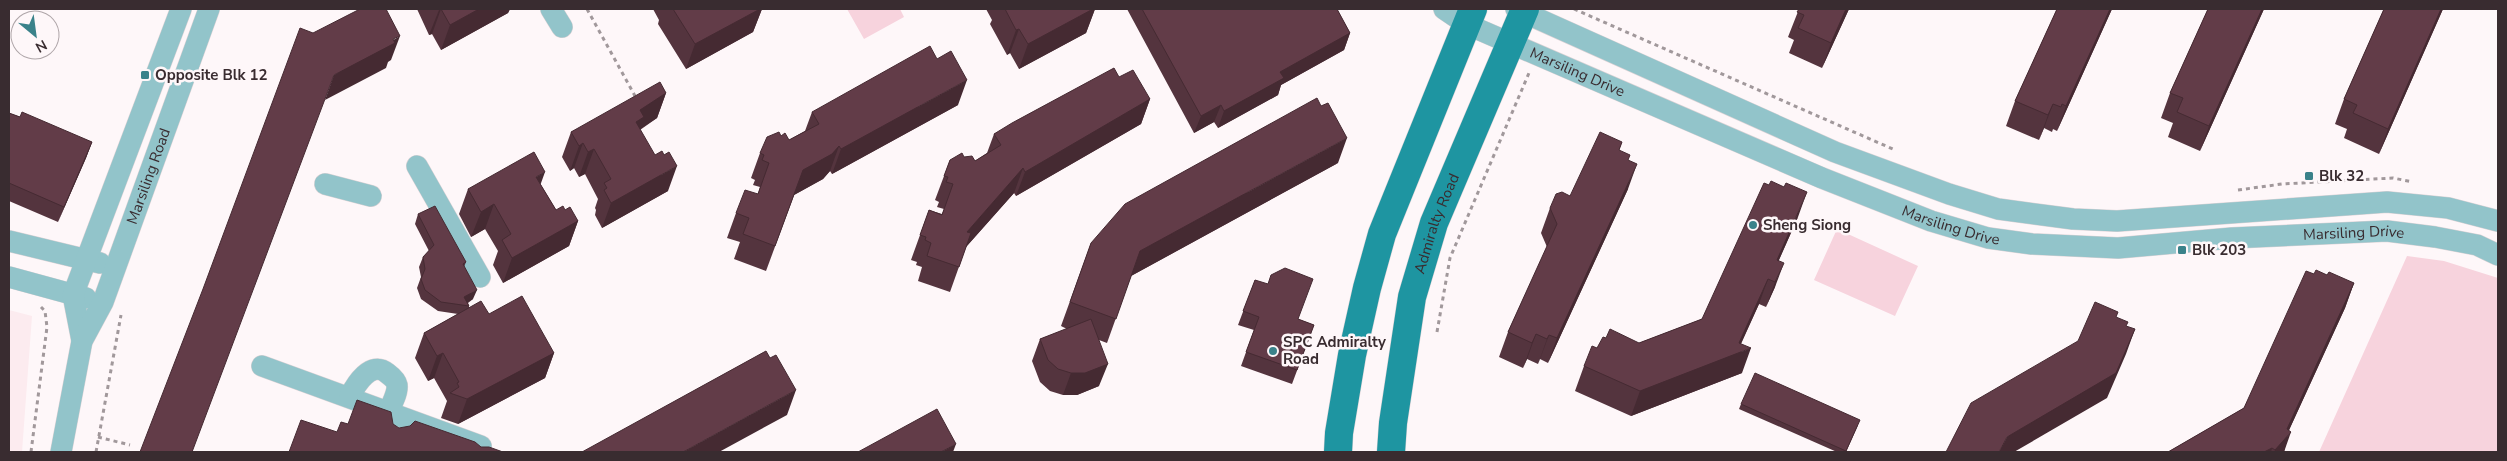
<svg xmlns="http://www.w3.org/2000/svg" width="2507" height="461" viewBox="0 0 2507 461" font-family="'Nunito Sans',sans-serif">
<rect width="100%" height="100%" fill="#fef7f9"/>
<path fill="#fcebef" d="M9,310L32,316L22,452H9Z"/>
<path fill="#f7d3dd" d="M847,9H900L904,17L864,39Z
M1837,229L1918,266L1895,316L1814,280Z
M2407,256L2444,261L2498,278V452H2319Z"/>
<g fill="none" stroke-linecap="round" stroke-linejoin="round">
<g stroke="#dbd2d5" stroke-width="22">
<g id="minor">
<path d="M551,9L562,27"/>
<path id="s1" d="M1444,9L1466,24L1822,178L1931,221L1988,238L2032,244L2118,248L2232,238L2387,231L2435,237L2477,245L2498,255"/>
<path d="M1516,9L1835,152L1949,194L1998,209L2073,219L2117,221L2387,202L2448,208L2498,221"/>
<path d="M417,166L480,277"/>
<path d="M325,184L371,196"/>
<path d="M9,241L100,263"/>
<path d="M9,277L86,298"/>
<path d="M82,341L73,295L181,9"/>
<path d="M262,366L481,446L479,452"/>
<path d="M350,396C356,384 371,360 387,373C391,376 396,380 397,385C398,393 392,403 389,411"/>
<path id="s2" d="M61,452L82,341L103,302L209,9"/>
</g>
</g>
<g stroke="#dbd2d5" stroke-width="29">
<g id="major">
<path d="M1338,452L1339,433L1352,355L1367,288L1382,234L1473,9"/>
<path id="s3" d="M1391,452L1393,423L1412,297L1434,223L1525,9"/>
</g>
</g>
<path stroke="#a1989b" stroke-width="3" stroke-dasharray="4 4" stroke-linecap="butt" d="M587,9L635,96
M1574,9L1895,150
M2238,190L2282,184L2393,178L2413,182
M1437,332L1450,258L1529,73
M98,437L130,445
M31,452L47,327L45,311L41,307
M96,452L121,315"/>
<use href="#minor" stroke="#92c4ca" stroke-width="21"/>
<use href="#major" stroke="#1e95a1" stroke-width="28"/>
</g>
<path fill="#54343e" d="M417,9H510L508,13L441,50L432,34L429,35Z
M653,9H762L753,32L686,69L658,24L659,20Z
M986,9H1095L1086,33L1019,69L1010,53L1007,55L990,24L992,20Z
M1127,9H1337L1350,33L1344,50L1281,85L1278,95L1218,128L1214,122L1194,133Z
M1799,9H1849L1822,68L1789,53L1794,40L1788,37Z
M2057,9H2112L2057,131L2053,129L2052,132L2044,128L2039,140L2006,126L2015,101Z
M2208,9H2264L2200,151L2168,137L2173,123L2161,118L2170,93Z
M2384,9H2443L2379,154L2344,138L2347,129L2335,124L2344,99Z
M1119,77L1150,99L1141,124L1016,196L1014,193L966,247L950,292L918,281L922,267L916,265L917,262L911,260L929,210L942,214L944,209L937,207L939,202L935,200L950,160L964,157L975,161L987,153L994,134Z
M666,93L657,118L640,130L668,191L602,228L595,215L596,210L595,208L598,199L585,174L579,177L574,168L570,171L562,157L571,132Z
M958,105L832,174L830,171L823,179L794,195L766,271L734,259L740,242L727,238L736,213L758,194L760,187L753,185L755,180L751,178L760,153L781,136L789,140L805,131L812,112Z
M9,113L92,142L86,158L58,222L9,201Z
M1622,142L1619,150L1628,160V189L1548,363L1540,359L1538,364L1527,359L1523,368L1499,357L1508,332L1547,247L1541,233L1550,208L1570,196Z
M1338,163L1131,276L1107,343L1099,340V386L1077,395H1063L1050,391L1040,382L1032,361L1040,339L1067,329L1061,326L1091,243Z
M541,185L556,210H565L578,221L569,246L503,283L493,265L498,251L485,229L471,237L459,214L468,189Z
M418,214L466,262L464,267L473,299L468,303L469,306V308L489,314L554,353L545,378L458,424L441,418L447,401L434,378L428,381L415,358L424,333L458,314L438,311L421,299L417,288L421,277L419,267L423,257L429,251L415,224Z
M1798,217L1779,260L1775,287L1766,307L1759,304L1741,344L1742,373L1631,416L1575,391L1584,366L1597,348L1606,338L1639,343L1702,319Z
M2314,274L2327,275L2354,283L2345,308L2289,430L2284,452H2168L2244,408Z
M1255,280L1298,319L1314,325L1292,384L1241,366L1254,330L1238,325Z
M1741,404L1858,425L1846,452H1837L1739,409Z"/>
<path fill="#452a32" d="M441,9L432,34L429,35L439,10Z
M479,9H510L508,13L441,50L450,25Z
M760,9H762L753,32L686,69L695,44Z
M1093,9H1095L1086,33L1019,69L1028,44Z
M1846,9H1849L1822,68L1831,43Z
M2110,9H2112L2057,131L2066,106Z
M2262,9H2264L2200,151L2209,126Z
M2441,9H2443L2379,154L2388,129Z
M1019,29L1010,53L1007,55L1016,30Z
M1350,33L1344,50L1281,85L1278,95L1218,128L1224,111L1280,72Z
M400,36L391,60L388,62L386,68L325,100L334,75Z
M967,80L958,105L832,174L841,149Z
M666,93L657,118L640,129L635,142L626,147L640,110Z
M1150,99L1141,124L1016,196L1025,172Z
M2053,104L2044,128L2039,140L2048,115Z
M1221,105L1214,122L1194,133L1201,116Z
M1347,138L1338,163L1131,276L1140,251Z
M92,142L86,158L58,222L64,207Z
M583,143L574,168L570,171L579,146Z
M839,146L830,171L823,179L794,195L766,271L803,170Z
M594,149L585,174L579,177L588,152Z
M1637,164L1628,189L1548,363L1557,338Z
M677,166L668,191L602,228L611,203Z
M1023,168L1014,193L958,256L967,232Z
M545,172L536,197V177Z
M1807,192L1798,217L1770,280L1777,260Z
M494,204L485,229L471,237L481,212Z
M578,221L569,246L503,283L512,258Z
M1784,263L1775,287L1766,307L1775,282Z
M1768,279L1759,304L1736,354L1751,348L1742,373L1631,416L1640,391L1739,343Z
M2354,283L2345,308L2285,439L2291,432L2284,452H2274L2287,429Z
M477,290L473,299L463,305L464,297Z
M2135,329L2126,354L2107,398L2014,452H1999L2007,437Z
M1536,334L1527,359L1523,368L1532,343Z
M1549,335L1540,359L1538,364L1547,339Z
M443,353L434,378L428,381L437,356Z
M554,353L545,378L458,424L467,399Z
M1108,364L1099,386L1077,395H1063L1071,373Z
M796,390L787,415L719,452H683Z
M956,444L953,452H941Z
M2272,448L2271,452H2264Z"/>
<path fill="#623c48" stroke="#452a32" d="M360,9H386L400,36L393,39L395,43L334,75L192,452H140L203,289L300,28L313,33Z
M441,9H479L450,25Z
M673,9H760L695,44Z
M1005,9H1093L1028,44L1019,29L1016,30Z
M1142,9H1337L1350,33L1280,72L1284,78L1224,111L1221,105L1201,116Z
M1799,9H1846L1831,43L1798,28L1804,15L1797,12Z
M2057,9H2110L2066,106L2062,104L2061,107L2053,104L2048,115L2015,101Z
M2208,9H2262L2209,126L2177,112L2183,98L2170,93Z
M2384,9H2441L2388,129L2353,113L2357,105L2344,99Z
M930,46L937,59L951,51L967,80L841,149L839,146L832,154L803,170L775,246L743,234L749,218L736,213L745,190L758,194L769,163L762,160L764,155L760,153L767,137L779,132L781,136L785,133L789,140L819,124L812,112Z
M1114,68L1119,77L1133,70L1150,99L1025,172L1023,168L967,232L971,233L959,267L927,256L931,243L925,240L926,237L920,235L929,210L942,215L953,184L946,182L948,177L944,176L950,160L962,153L964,157L972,156L975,161L1001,145L994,134L1012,123Z
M660,82L666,93L640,110L644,117L636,122L655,155L662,151L664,155L669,152L677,166L611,203L604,190L607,188L604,183L611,179L594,149L588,152L583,143L579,146L571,132Z
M1317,98L1321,106L1328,103L1347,138L1140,251L1116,319L1070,302L1091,243L1125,204Z
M22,112L92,142L64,207L9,183V113L20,117Z
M1600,132L1622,142L1619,150L1630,155L1628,160L1637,164L1557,338L1549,335L1547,339L1536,334L1532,343L1508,332L1557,224L1550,208L1556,194L1562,192L1570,196Z
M534,152L545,172L536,177L556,210L563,206L565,210L570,207L578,221L512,258L502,240L511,234L494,204L481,212L468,189Z
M1771,181L1784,187L1786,183L1807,192L1777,260L1784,263L1775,282L1768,279L1739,343L1751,348L1640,391L1584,366L1592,346L1597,348L1603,337L1606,338L1610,329L1639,343L1702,319L1764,183L1769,185Z
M435,206L466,262L463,264L477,290L464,297L469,306L441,302L425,290L421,279L425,269L423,257L434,245L418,214Z
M1285,268L1313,279L1298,319L1314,325L1297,370L1246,352L1259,317L1243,311L1255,280L1268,284L1271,275Z
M2316,270L2327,275L2329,272L2354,283L2287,429L2291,432L2275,450L2272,448L2264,452H2168L2244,408L2306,271L2314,274Z
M522,296L554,353L467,399L450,393L459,387L457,383L459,382L443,353L437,356L424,333L481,301L489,314Z
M2095,302L2118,312L2116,317L2128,322L2126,326L2135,329L2116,373L2007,437L1999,452H1946L1971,403L2078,341Z
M1091,319L1108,364L1085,373H1071L1058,369L1048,360L1040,339Z
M766,351L770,358L776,355L796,390L683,452H582Z
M1755,373L1860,420L1846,451L1741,404Z
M357,400L391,412L393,424L399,428L410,426L415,421L475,442L481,447H489L503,452H289L301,420L337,432L341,422L348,424Z
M937,409L956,444L941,452H858Z"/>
<g fill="#3a828a" stroke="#fef7f9" stroke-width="2">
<rect x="140" y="70" width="10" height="10" rx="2.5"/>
<rect x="2304" y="171" width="10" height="10" rx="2.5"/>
<circle cx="1753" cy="225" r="5"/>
<rect x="2177" y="245" width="10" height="10" rx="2.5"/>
<circle cx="1273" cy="351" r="5"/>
</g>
<g text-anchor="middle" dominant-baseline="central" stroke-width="5" stroke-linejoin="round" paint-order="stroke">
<g font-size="15" fill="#392c30" stroke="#fef7f9">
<text stroke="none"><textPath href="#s1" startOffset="148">Marsiling Drive</textPath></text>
<text stroke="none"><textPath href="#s2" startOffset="291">Marsiling Road</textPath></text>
<text stroke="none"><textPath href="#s1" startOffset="552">Marsiling Drive</textPath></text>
<text stroke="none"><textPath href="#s3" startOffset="234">Admiralty Road</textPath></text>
<text stroke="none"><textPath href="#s1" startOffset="958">Marsiling Drive</textPath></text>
</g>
<g font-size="15" font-weight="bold" fill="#392c30" stroke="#fef7f9" text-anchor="start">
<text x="155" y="75">Opposite Blk 12</text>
<text x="2319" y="176">Blk 32</text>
<text x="1763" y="225">Sheng Siong</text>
<text x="2192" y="250">Blk 203</text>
<text x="1283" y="342">SPC Admiralty<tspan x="1283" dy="17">Road</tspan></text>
</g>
</g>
<rect width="2507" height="461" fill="none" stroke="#392c30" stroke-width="20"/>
<g transform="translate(35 35) rotate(151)"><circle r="24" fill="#fef7f9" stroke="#afa6a9"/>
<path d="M0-4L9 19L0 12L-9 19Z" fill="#3a828a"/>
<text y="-8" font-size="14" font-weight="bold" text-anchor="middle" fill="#392c30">N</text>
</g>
</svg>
